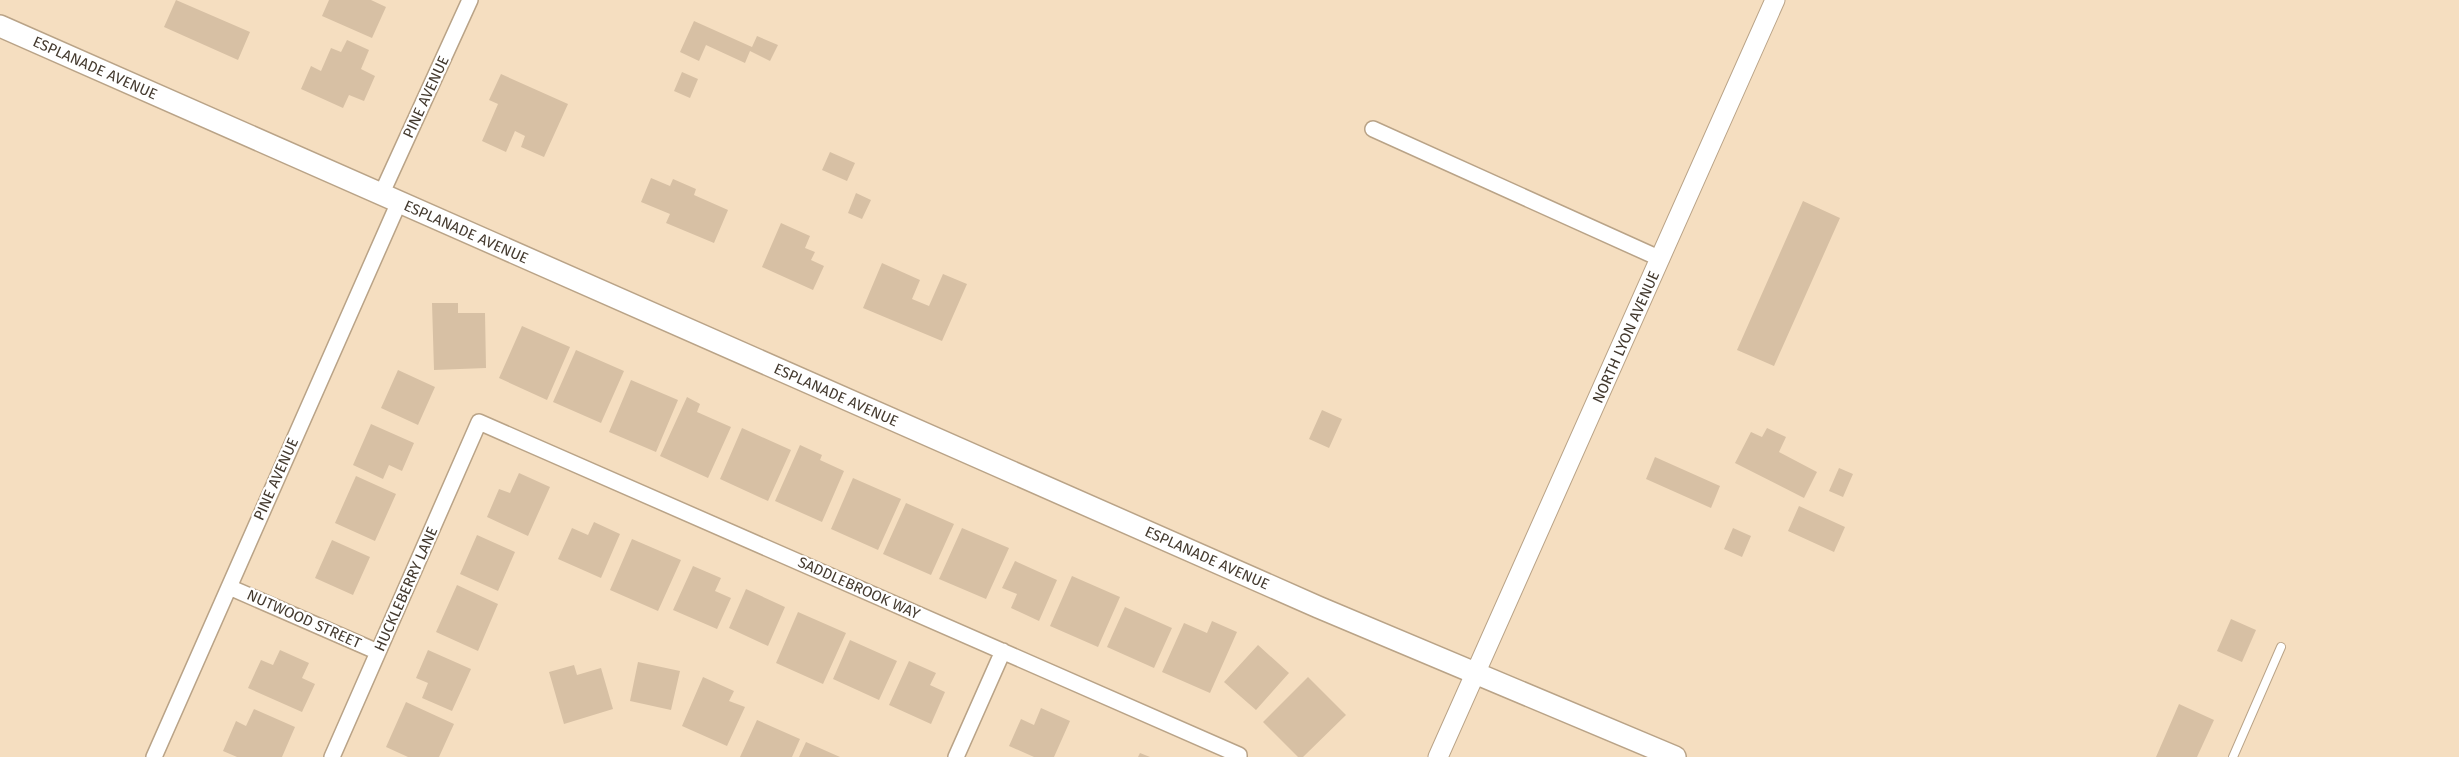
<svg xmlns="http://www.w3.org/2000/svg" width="2459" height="757" viewBox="0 0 2459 757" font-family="'Fira Sans',sans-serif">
<rect width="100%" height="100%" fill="#f5dec0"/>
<path fill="#d7c0a4" d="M176,0L250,32L238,60L164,27Z
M329,0H371L386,7L372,38L322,16Z
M694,21L752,47L757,36L778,45L770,61L750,51L745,63L706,45L699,61L680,52Z
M347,40L369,50L361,69L375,76L364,101L349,95L343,108L301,89L311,66L321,71L331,48L341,52Z
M682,72L698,79L690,98L674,91Z
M501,74L568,104L544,157L521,147L525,136L515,131L506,152L482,141L498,104L489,100Z
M830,152L855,163L847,181L822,170Z
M651,178L670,186L673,179L696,189L694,195L728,210L714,243L666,223L670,214L641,202Z
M856,193L871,200L862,219L848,213Z
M1803,201L1840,218L1774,366L1737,350Z
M781,223L810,236L805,248L815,252L811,260L824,266L813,290L762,267Z
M882,263L920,280L912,299L929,306L943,274L967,284L942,341L863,308Z
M432,303H458V313H485L486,368L434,370Z
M522,326L570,347L547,400L499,378Z
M576,350L624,371L601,423L553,402Z
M398,370L435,387L418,425L381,408Z
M631,380L678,400L656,452L609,432Z
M687,397L700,404L697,412L731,427L708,478L660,456Z
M1322,410L1342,419L1329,448L1309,439Z
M371,424L414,443L402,471L389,465L383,479L353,465Z
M742,428L791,450L768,501L720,479Z
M1767,428L1786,437L1779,452L1817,472L1804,498L1735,463L1751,432L1762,437Z
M800,445L822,455L820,460L844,471L822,522L775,501Z
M1655,457L1720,486L1711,508L1646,479Z
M1839,468L1853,474L1843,497L1829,491Z
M519,473L550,487L528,536L487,517L499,489L510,493Z
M356,476L396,494L375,541L335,523Z
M853,478L901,499L878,550L831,529Z
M906,503L954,524L931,575L883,554Z
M1799,506L1845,527L1834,552L1788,531Z
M594,522L620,534L601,578L558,559L572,528L588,535Z
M962,528L1009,548L986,599L939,579Z
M1733,528L1751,536L1742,557L1724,549Z
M477,535L515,552L498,591L460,574Z
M632,539L681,560L658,611L610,590Z
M332,540L370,557L353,595L315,578Z
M1015,561L1057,580L1039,621L1011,608L1017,594L1002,588Z
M693,566L721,578L715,591L731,598L717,629L673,610Z
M1072,576L1120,597L1098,647L1050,626Z
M457,585L498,604L478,651L436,632Z
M746,589L785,607L768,646L729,628Z
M1125,607L1172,628L1154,668L1107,647Z
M798,612L846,633L823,684L776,663Z
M2231,619L2256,630L2242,662L2217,651Z
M1212,621L1237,632L1210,693L1162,672L1184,623L1207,633Z
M850,640L897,661L879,700L833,679Z
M1258,645L1289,673L1256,710L1224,682Z
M280,650L309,663L302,678L315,684L302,712L248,688L261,660L273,665Z
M428,650L471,669L452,711L422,698L428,683L416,678Z
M909,661L936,673L930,685L945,692L931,724L889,705Z
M638,662L680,671L671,710L630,701Z
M574,665L577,675L601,668L613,709L564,724L549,672Z
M703,677L734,691L729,701L745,707L727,746L682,726Z
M1308,677L1346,715L1303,757H1298L1263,722Z
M406,702L454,724L439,757H408L386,747Z
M2179,704L2214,720L2197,757H2156Z
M1041,708L1070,721L1054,757H1034L1009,746L1021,719L1034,725Z
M254,709L295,727L282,757H237L223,751L236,721L246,726Z
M757,720L800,739L792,757H740Z
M806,742L840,757H799Z
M1140,753L1150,757H1138Z"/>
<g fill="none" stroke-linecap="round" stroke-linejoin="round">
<g stroke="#b9a387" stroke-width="10">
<path id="service" d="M2233,757L2281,647"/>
</g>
<g stroke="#b9a387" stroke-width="18">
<path id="minor" d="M1373,129L1661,259
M381,195L470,0
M229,587L378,652
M154,757L399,202
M332,757L479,422L1239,755V757
M956,757L1003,651"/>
</g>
<g stroke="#b9a387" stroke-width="21">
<path id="tertiary" d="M1438,757L1775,0"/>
</g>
<g stroke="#b9a387" stroke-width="24">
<path id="secondary" d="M0,26L1318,607L1675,757"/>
</g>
<use href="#service" stroke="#fff" stroke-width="8"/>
<use href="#minor" stroke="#fff" stroke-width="15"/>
<use href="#tertiary" stroke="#fff" stroke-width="19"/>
<use href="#secondary" stroke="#fff" stroke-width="21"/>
</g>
<g text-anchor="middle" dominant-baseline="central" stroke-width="4.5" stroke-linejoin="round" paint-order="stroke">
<g font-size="15" fill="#443a2f" stroke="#fff">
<text transform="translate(95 68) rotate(24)">ESPLANADE AVENUE</text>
<text transform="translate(426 97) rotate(-65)">PINE AVENUE</text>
<text transform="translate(466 232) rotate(24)">ESPLANADE AVENUE</text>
<text transform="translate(1626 337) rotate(-66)">NORTH LYON AVENUE</text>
<text transform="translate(836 395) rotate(24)">ESPLANADE AVENUE</text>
<text transform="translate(276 479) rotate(-66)">PINE AVENUE</text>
<text transform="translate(1207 558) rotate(24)">ESPLANADE AVENUE</text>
<text transform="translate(859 588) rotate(24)">SADDLEBROOK WAY</text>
<text transform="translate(406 589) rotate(-66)">HUCKLEBERRY LANE</text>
<text transform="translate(304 619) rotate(24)">NUTWOOD STREET</text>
</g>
</g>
</svg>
